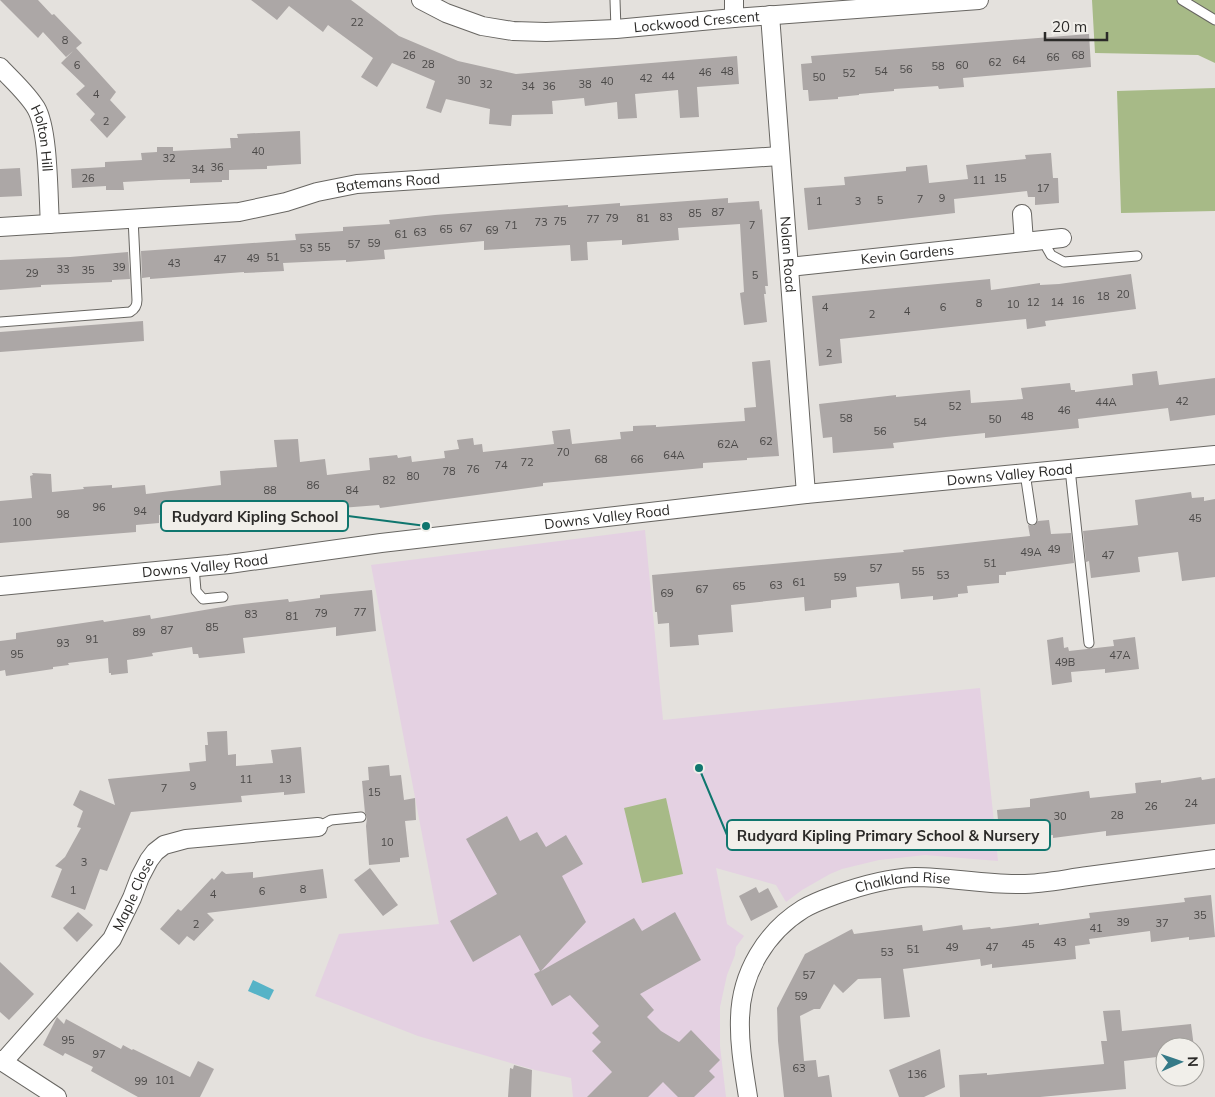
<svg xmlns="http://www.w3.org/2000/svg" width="1215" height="1097" viewBox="0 0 1215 1097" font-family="Mulish,sans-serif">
<rect width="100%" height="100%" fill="#e4e1dd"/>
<path fill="#e4d1e2" d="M645,530L663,720L980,688L998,861L925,855L879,860L842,869L830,874L802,890L786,902L776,885L716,868L727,924L744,936L736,947L735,955L727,975L720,1007V1046L726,1097H573L571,1078L535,1070L418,1036L315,996L339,934L439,924L371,565Z"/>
<path fill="#a7ba87" d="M1092,0H1215V63L1198,55L1095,53Z
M1215,88V211L1121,213L1117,91Z
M666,798L683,874L642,883L624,808Z"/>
<path fill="#56b3c7" d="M253,980L274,990L269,1000L248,991Z"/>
<path fill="#aca7a6" d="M0,0H38L52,15L54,14L82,43L76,48L116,92L110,100L126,117L107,138L90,120L95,114L76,94L85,86L61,63L73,51L66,57L43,32L38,38Z
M251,0H351L399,36L458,61L516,74L737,56L739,84L697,87L699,117L680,118L678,90L635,94L637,118L618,119L617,102L585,106L584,98L552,101L553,114L512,115L511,126L489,124L490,109L446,99L441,113L426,108L435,81L392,63L377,87L361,77L373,58L328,25L323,32L289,6L277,20Z
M1089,34L1091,67L963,78L964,87L939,89L938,86L894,89V91L859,94V95L838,97V99L809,101L808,90H803L801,64L812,63L811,56Z
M300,131L301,164L267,166V169L229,170V180H222V182L190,183V179L159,180L123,182L124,190H106V186L72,188L71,169L105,167V162L142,160L141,153L157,152V147H173V151L231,148L230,138H238L237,134Z
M1051,153L1053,178H1058L1059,203L1035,205V197H1028L1027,191L991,195L954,199L955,213L808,230L804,188L845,185L844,177L906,171V167L927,165L929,183L968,179L966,165L1026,159L1025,155Z
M20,168L22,196L0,197V169Z
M728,198V203L759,201L760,210L762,209L768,286H765L766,294H764L767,322L744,325L740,293L744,292L740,224L678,228L679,240L622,245V240L587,242L588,260L571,261L570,245L484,250V241L384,250L385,259L346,262V260L283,263L284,271L244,273V272L150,279V277L142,278L141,251L296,240L295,234L343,231V227L390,224L389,220L435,215L568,205V207L620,203V206Z
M128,252L130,279L112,280V282L41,285V287L0,290V260L70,257Z
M1131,274L1136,309L1045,321L1046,326L1027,329L1026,319L840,339L842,363L819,366L812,296L990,279L991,290L1040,283V285L1059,284Z
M143,321L144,341L0,352V332Z
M770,360L779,456L747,458V460L703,463V468L543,483V486L380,508L379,505L315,510V505L275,508L276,522L259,523V519L237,520L236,515L215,516L214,510L159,515V523L136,525V532L0,543V501L32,498L30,476L33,475L32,473L51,474L52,492L84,489L83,487L112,485V488L145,485L146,494L221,485L220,471L277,467L274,440L298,439L300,462L325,459L327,475L370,470L369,458L397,455L398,458L411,456L412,462L445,458L444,451L459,449L457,440L473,438L474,445L482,444L483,452L554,444L552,431L570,429L572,444L621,439L620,432L633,431V426L656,425V427L745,421L744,408L756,407L752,362Z
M1157,371L1159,385L1215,378V415L1170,421L1168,408L1078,419L1079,428L985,438V433L946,437L893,443L894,448L833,453L832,437L823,438L819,404L896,395V397L970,390L971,403L1023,399L1021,388L1070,383L1071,390H1075V392L1133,385L1132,374Z
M1191,492L1192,498L1204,497V501L1215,499V577L1182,581L1178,552L1138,557L1140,572L1091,578L1089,561L1086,562L1083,531L1138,525L1135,500Z
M1049,520L1051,534L1071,533L1074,563L1006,572V575H999V583L967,586L968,593L958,594V597L933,600V596L901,599L899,583L856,587L857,597L831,600V608L805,611L804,597L731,605L733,632L698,635L699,645L670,647L669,623L658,624L657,612H655L652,575L904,552L903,550L1030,536L1028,525L1033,526L1038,521Z
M372,590L376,631L336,636V627L243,638L245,653L199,658L198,654H193L192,647L152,653L153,656L127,660L128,673L111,675V673H109L108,658L68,663L69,665L53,667V669L6,676L5,670L0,671V641L16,639V633L103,620L104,622L150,615L151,619L234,605L288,599L289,602L320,598V595Z
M1063,637L1064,648L1068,647L1069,651L1114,646L1113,640L1135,637L1139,669L1105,673V669L1071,672L1072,682L1052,685L1047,640Z
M227,731L228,755L236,754V766L273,763L271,750L301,747L305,793L284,795V792L241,796L242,802L131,812L107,871L100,869L85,910L51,897L62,869L55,866L65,857L81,828L77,827L83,811L73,805L80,790L115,805L108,779L190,771L189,763L206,761L205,745H208L207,732Z
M389,765L390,776L401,775L404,800L415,798L416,820L405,821L409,857L400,858V862L369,865L366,826L367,817L365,813L362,781L369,780L368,767Z
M1201,777L1202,780L1215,778V824L1106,836V831L1053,838V835L1000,840L997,810L1030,807V799L1089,791L1090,798L1136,793L1135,783L1161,780V783Z
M507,816L520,841L537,832L546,847L566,835L583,864L562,876L586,922L541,971L634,918L642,931L675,912L701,960L640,994L654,1010L647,1017L661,1031L679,1042L691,1030L720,1060L709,1071L715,1077L694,1097H678L663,1082L648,1097H587L612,1072L592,1051L601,1042L592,1033L599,1026L570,995L552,1006L534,974L540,971L520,935L473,962L450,921L497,894L466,839Z
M370,868L398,905L383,916L354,880Z
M323,869L327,898L207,913L214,920L194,941L187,936L179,945L160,929L178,909L181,911L212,878L214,880L222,871L226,874L253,872V878Z
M756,887L759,893L768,888L778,907L751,921L739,896Z
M1211,895L1215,937L1189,940V937L1151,942L1150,931L1089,939L1090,944L1075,946L1076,959L992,968V964L981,966L980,959L903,969L910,1017L884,1019L881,978L858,979L843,993L834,984L820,1009H814L800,1016L804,1061L816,1060L818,1077L829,1075L832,1097H784L778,1041L777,1008L805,954L852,929L854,934L922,925L923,931L962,925L963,930L990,927L991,929L1039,923V925L1090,918L1089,913L1185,902L1184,898Z
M78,912L93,925L77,942L63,928Z
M0,962L34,994L9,1020L0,1012Z
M1120,1010L1122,1031L1191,1024L1194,1047H1165V1056L1124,1061L1126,1089L1040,1097H960L959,1075L987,1073V1075L1104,1064L1101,1041H1107L1103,1011Z
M57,1017L64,1024L66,1019L121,1049L123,1045L132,1050L133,1049L190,1077L198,1061L214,1069L200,1097H138L91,1071L93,1067L65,1053L63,1056L43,1045Z
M940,1049L945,1087L924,1097H899L889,1070Z
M1195,1060L1197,1080L1175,1082V1077H1195Z
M514,1065L532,1070L531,1097H508L510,1068L513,1069Z"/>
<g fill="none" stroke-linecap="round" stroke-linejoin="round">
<g stroke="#686662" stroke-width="11">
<path id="service" d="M615,0L616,29
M1182,0L1215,20
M1046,240L1047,248L1051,255L1064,262L1137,256
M0,322L130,312C135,309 137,306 137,300L133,218
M1070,469L1089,643
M1025,473L1032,520
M194,567L196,591L203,599L223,597
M318,827L331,820L361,817"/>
</g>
<g stroke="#686662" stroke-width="20">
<g id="minor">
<path id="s1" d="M421,0L446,13L482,26L513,31L546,32L616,29L734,18L979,0"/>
<path d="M734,0V18"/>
<path id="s2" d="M770,15L806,494"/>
<path id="s3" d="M0,67C12,80 27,93 36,108C49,130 48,196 50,224"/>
<path d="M1022,214L1024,242"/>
<path id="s4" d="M0,227L239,212L286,202L317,192L357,184L780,156"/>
<path id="s5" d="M789,267L1062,238"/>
<path id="s6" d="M0,586L229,564L381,543L806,494L1215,455"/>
<path d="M0,1060L57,1097"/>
<path id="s7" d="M3,1062L112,939L132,898L140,877L149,860L155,852L164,845L186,839L318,827"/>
<path id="s8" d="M748,1097C744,1071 739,1045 740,1018C741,973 766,932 803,909C813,903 824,899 835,895C860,886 888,878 915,877C951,877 985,885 1021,884C1043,884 1065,879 1088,876C1130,870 1173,865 1215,859"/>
</g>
</g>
<use href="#service" stroke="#fff" stroke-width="9"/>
<use href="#minor" stroke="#fff" stroke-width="18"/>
</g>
<g text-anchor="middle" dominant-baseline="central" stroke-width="4.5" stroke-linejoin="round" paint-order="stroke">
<g font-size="11" fill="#4b4948">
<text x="357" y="22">22</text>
<text x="65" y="40">8</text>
<text x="409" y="55">26</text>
<text x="1078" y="55">68</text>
<text x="1053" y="57">66</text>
<text x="1019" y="60">64</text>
<text x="995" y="62">62</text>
<text x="428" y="64">28</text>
<text x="77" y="65">6</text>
<text x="962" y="65">60</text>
<text x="938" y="66">58</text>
<text x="906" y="69">56</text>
<text x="727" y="71">48</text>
<text x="881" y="71">54</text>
<text x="705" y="72">46</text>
<text x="849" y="73">52</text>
<text x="668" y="76">44</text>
<text x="819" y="77">50</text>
<text x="646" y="78">42</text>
<text x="464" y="80">30</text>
<text x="607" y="81">40</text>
<text x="486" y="84">32</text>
<text x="585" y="84">38</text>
<text x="528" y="86">34</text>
<text x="549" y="86">36</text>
<text x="96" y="94">4</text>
<text x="106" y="121">2</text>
<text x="258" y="151">40</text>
<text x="169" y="158">32</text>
<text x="217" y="167">36</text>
<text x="198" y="169">34</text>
<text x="88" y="178">26</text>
<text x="1000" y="178">15</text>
<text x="979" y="180">11</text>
<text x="1043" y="188">17</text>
<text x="942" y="198">9</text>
<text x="920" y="199">7</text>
<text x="880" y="200">5</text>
<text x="819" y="201">1</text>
<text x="858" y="201">3</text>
<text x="718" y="212">87</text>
<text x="695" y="213">85</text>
<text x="666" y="217">83</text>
<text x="612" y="218">79</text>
<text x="643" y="218">81</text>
<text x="593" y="219">77</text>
<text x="560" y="221">75</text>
<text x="541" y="222">73</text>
<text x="511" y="225">71</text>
<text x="752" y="225">7</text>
<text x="466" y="228">67</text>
<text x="446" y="229">65</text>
<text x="492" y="230">69</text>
<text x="420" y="232">63</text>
<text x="401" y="234">61</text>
<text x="374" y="243">59</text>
<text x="354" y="244">57</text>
<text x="324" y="247">55</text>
<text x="306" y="248">53</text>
<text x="273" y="257">51</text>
<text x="253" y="258">49</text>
<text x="220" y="259">47</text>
<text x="174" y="263">43</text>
<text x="119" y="267">39</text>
<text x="63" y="269">33</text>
<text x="88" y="270">35</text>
<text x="32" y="273">29</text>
<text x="755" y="275">5</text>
<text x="1123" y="294">20</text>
<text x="1103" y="296">18</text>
<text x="1078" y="300">16</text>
<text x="1033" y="302">12</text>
<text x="1057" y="302">14</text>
<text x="979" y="303">8</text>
<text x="1013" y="304">10</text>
<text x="825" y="307">4</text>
<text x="943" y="307">6</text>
<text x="907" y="311">4</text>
<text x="872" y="314">2</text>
<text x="829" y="353">2</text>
<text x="1182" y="401">42</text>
<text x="1106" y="402">44A</text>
<text x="955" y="406">52</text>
<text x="1064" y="410">46</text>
<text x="1027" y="416">48</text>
<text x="846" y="418">58</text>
<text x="995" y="419">50</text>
<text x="920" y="422">54</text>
<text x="880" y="431">56</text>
<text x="766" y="441">62</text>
<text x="728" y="444">62A</text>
<text x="563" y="452">70</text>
<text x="674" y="455">64A</text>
<text x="601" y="459">68</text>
<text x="637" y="459">66</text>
<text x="527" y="462">72</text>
<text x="501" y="465">74</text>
<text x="473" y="469">76</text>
<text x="449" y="471">78</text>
<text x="413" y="476">80</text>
<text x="389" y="480">82</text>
<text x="313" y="485">86</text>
<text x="270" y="490">88</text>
<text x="352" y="490">84</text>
<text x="99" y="507">96</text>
<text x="140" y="511">94</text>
<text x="63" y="514">98</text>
<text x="1195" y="518">45</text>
<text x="22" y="522">100</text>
<text x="1054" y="549">49</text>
<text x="1031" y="552">49A</text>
<text x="1108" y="555">47</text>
<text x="990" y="563">51</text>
<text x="876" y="568">57</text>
<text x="918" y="571">55</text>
<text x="943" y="575">53</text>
<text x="840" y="577">59</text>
<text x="799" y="582">61</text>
<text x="776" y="585">63</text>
<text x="739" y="586">65</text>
<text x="702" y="589">67</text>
<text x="667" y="593">69</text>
<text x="360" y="612">77</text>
<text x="321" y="613">79</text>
<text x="251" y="614">83</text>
<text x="292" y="616">81</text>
<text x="212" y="627">85</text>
<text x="167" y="630">87</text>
<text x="139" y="632">89</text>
<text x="92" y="639">91</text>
<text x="63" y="643">93</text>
<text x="17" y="654">95</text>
<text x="1120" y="655">47A</text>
<text x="1065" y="662">49B</text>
<text x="246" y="779">11</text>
<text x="285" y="779">13</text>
<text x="193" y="786">9</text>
<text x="164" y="788">7</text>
<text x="374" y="792">15</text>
<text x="1191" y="803">24</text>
<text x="1151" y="806">26</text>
<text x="1117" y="815">28</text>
<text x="1060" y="816">30</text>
<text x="387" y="842">10</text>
<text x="84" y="862">3</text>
<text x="303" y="889">8</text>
<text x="73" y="890">1</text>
<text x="262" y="891">6</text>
<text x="213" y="894">4</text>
<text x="1200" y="915">35</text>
<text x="1123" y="922">39</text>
<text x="1162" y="923">37</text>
<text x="196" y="924">2</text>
<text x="1096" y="928">41</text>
<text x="1060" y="942">43</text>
<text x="1028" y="944">45</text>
<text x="952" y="947">49</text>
<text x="992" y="947">47</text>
<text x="913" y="949">51</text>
<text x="887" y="952">53</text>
<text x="809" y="975">57</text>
<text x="801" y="996">59</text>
<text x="68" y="1040">95</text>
<text x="99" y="1054">97</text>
<text x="799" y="1068">63</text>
<text x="917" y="1074">136</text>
<text x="165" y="1080">101</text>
<text x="141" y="1081">99</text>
</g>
<g font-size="14" fill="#2b2a28" stroke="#f1efea">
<text stroke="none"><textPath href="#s1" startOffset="282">Lockwood Crescent</textPath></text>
<text stroke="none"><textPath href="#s3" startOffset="86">Holton Hill</textPath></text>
<text stroke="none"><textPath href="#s4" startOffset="392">Batemans Road</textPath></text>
<text stroke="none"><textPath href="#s2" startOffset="240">Nolan Road</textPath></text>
<text stroke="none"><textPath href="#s5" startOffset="119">Kevin Gardens</textPath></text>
<text stroke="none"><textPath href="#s6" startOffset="1016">Downs Valley Road</textPath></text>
<text stroke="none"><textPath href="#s6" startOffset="611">Downs Valley Road</textPath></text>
<text stroke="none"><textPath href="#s6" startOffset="206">Downs Valley Road</textPath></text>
<text stroke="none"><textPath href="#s8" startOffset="315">Chalkland Rise</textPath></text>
<text stroke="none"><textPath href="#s7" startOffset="214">Maple Close</textPath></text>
</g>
</g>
<path fill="none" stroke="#0f766e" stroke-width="2" d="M426 526L348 516M699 768L727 835"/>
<g fill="#0f766e" stroke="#f1efea" stroke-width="2">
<circle cx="426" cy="526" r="5"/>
<circle cx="699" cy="768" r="5"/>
</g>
<g fill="#f1efea" stroke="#0f766e" stroke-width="2">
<rect x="161" y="501" width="187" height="30" rx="5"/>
<rect x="727" y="820" width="323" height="30" rx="5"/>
</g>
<g font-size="15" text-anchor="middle" font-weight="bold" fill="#2b2a28">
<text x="255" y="522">Rudyard Kipling School</text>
<text x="888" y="841">Rudyard Kipling Primary School &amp; Nursery</text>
</g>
<g transform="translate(1180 1062) rotate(88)"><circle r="24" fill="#f1efea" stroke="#a2a09c"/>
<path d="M0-4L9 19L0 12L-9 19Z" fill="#357a88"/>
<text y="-8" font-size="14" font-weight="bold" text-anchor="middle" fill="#2b2a28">N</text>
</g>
<path d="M1045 32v8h62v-8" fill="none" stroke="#2b2a28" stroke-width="2.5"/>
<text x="1052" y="32" font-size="15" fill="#2b2a28" stroke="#f1efea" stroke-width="4" paint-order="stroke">20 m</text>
</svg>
